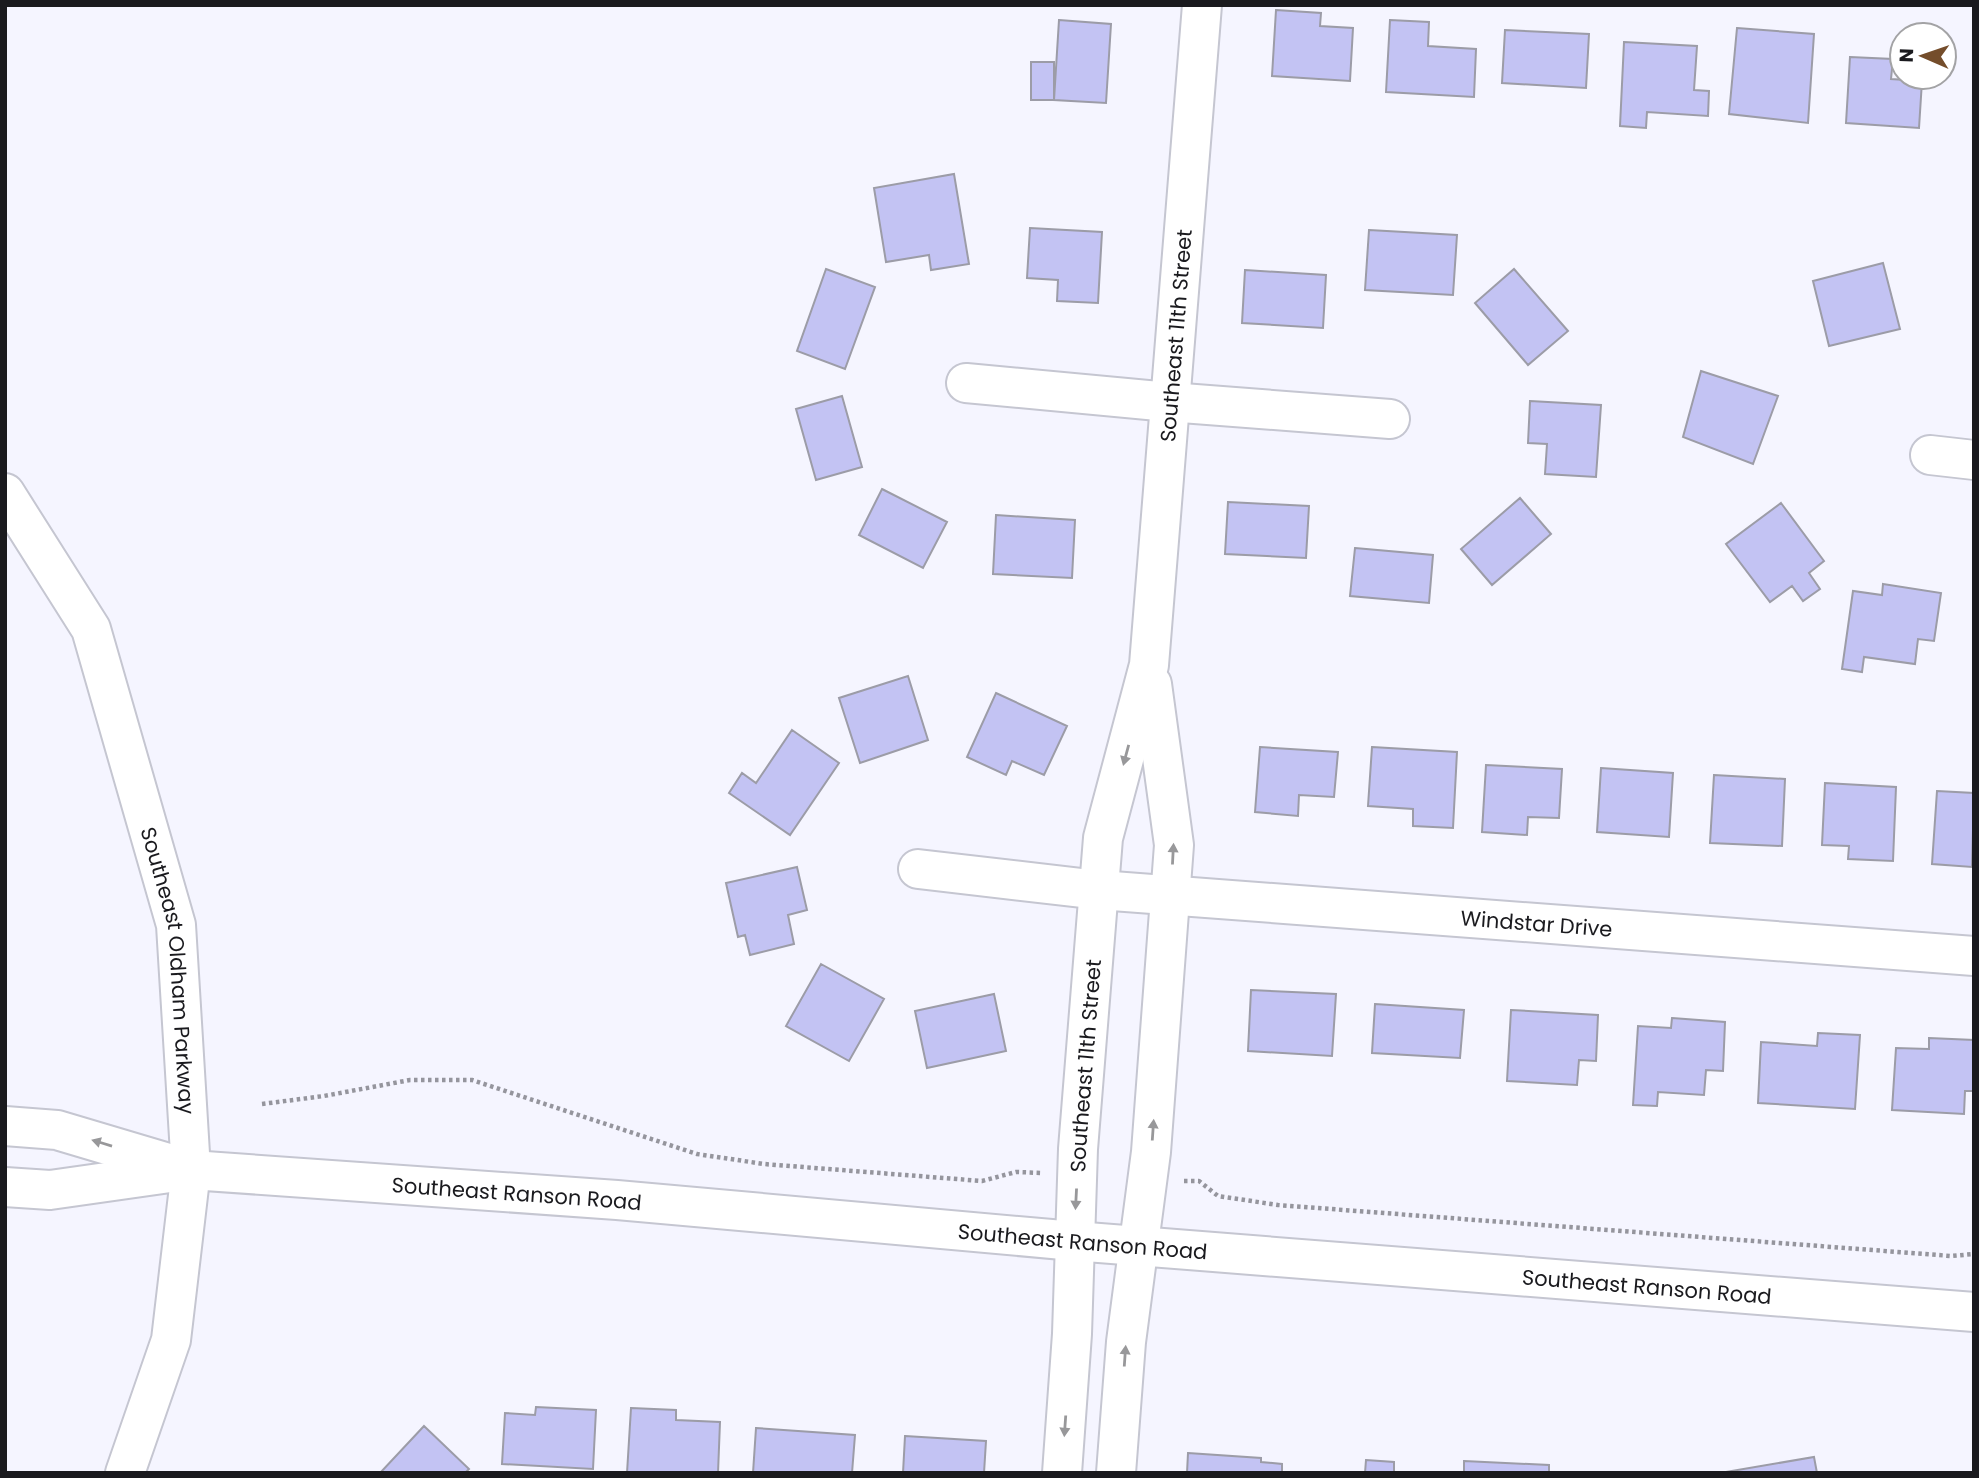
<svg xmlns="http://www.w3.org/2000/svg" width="1979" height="1478" viewBox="0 0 1979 1478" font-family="Poppins,sans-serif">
<rect width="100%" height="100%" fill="#f5f5ff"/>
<path fill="#c3c3f3" stroke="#9c9ca7" stroke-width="2" d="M1276,10L1321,13L1320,26L1353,28L1350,81L1272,76Z
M1059,20L1111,24L1106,103L1054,100Z
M1390,20L1429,22L1428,46L1476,49L1474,97L1386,92Z
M1737,28L1814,34L1808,123L1729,114Z
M1505,30L1589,34L1586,88L1502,83Z
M1624,42L1697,46L1694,90L1709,91L1708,116L1647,112L1646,128L1620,126Z
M1850,57L1893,59L1891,79L1922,81L1919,128L1846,123Z
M1031,62H1054V100H1031Z
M954,174L969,264L931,270L929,255L886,262L874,188Z
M1030,228L1102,232L1098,303L1057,301L1058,280L1027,278Z
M1369,230L1457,235L1453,295L1365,290Z
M1883,263L1900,329L1829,346L1813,281Z
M826,269L875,287L845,369L797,351Z
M1514,269L1568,331L1528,365L1475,303Z
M1245,270L1326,275L1323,328L1242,323Z
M1701,371L1778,396L1753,464L1683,437Z
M842,396L862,467L816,480L796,409Z
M1530,401L1601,405L1596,477L1545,474L1547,444L1528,443Z
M882,489L947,522L923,568L859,535Z
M1520,498L1551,534L1492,585L1461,549Z
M1228,502L1309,506L1306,558L1225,554Z
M1781,503L1824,561L1809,573L1820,589L1803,601L1792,586L1770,602L1726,544Z
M996,515L1075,520L1072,578L993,574Z
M1355,548L1433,555L1429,603L1350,596Z
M1883,584L1941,593L1934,641L1918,639L1915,664L1864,657L1862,672L1842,669L1853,591L1882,595Z
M908,676L928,740L860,763L839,698Z
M996,693L1067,726L1044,775L1012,761L1006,775L967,757Z
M792,730L839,763L790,835L729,793L742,773L756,783Z
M1260,747L1338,752L1334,797L1299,795L1298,816L1255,812Z
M1372,747L1457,752L1453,828L1413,826V809L1368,806Z
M1486,765L1562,769L1559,818L1528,817L1527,835L1482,832Z
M1601,768L1673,773L1669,837L1597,832Z
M1714,775L1785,779L1782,846L1710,843Z
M1825,783L1896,787L1893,861L1848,859L1849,846L1822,845Z
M1937,791L1974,793L1972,867L1932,864Z
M797,867L807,910L788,915L794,944L750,955L745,935L738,937L726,883Z
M821,964L884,999L849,1061L786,1026Z
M1251,990L1336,994L1332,1056L1248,1051Z
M994,994L1006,1051L927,1068L915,1011Z
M1375,1004L1464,1010L1460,1058L1372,1053Z
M1511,1010L1598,1015L1596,1061L1579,1060L1577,1085L1507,1081Z
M1672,1018L1725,1022L1723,1071L1706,1070L1704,1095L1658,1092L1657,1106L1633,1105L1638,1026L1671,1028Z
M1818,1033L1860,1035L1855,1109L1758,1103L1761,1042L1817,1046Z
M1929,1038L1974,1040V1091H1965L1964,1114L1892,1110L1896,1048L1929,1049Z
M536,1407L596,1410L593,1469L502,1464L505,1413L535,1415Z
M631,1408L676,1410V1420L720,1422L718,1473H627Z
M424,1426L469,1469L465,1473H380Z
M756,1428L855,1435L852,1473H753Z
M905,1436L986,1441L984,1473H903Z
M1188,1453L1261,1458V1462L1282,1464V1473H1187Z
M1814,1457L1817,1473H1720Z
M1366,1460L1394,1462V1473H1365Z
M1464,1461L1549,1465V1473H1464Z"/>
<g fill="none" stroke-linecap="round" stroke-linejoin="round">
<g stroke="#c5c6d1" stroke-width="42">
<g id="minor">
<path d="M966,383L1169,402L1390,419"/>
<path d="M1930,455L1974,460"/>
<path id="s1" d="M5,493L91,629L176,925L191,1170L171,1340L125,1473"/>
<path id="s2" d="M918,869L1099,890L1974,956"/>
<path id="s3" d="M1062,1473L1072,1334L1078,1149L1103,838L1149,665L1202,5"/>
<path d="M1116,1473L1126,1342L1151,1152L1174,845L1152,684"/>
</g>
</g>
<g stroke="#c5c6d1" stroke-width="42">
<g id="major">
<path d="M5,1126L57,1130L178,1166"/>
<path id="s4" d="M5,1187L50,1190L191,1170L617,1200L1074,1241L1974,1312"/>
</g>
</g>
<path stroke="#95959d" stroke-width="4.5" stroke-dasharray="3.5 3.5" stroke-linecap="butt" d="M262,1104L324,1096L410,1080H472L697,1154L764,1164L982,1181L1016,1172L1043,1173
M1184,1181H1199L1218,1196L1278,1205L1951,1256L1974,1254"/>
<use href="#minor" stroke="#fff" stroke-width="38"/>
<use href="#major" stroke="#fff" stroke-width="38"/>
</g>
<defs><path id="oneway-solid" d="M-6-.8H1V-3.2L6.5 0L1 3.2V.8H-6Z" transform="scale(1.75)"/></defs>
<g fill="#98989a">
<use href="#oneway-solid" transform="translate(1126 755) rotate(105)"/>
<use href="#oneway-solid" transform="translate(1173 854) rotate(-87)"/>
<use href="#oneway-solid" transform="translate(1153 1130) rotate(-86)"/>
<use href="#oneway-solid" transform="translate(102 1143) rotate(-163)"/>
<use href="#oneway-solid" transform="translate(1076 1199) rotate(93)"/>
<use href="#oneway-solid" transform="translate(1125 1356) rotate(-86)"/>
<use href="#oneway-solid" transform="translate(1065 1426) rotate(94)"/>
</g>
<g text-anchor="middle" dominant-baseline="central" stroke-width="7" stroke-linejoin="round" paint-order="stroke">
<g font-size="21" fill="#1a1a1e" stroke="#fff">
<text stroke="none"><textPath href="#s3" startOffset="1146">Southeast 11th Street</textPath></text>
<text stroke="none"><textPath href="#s2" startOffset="621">Windstar Drive</textPath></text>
<text stroke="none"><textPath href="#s1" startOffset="513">Southeast Oldham Parkway</textPath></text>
<text stroke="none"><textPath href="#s3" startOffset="408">Southeast 11th Street</textPath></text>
<text stroke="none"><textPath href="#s4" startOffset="514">Southeast Ranson Road</textPath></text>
<text stroke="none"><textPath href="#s4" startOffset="1082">Southeast Ranson Road</textPath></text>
<text stroke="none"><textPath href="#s4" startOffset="1648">Southeast Ranson Road</textPath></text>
</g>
</g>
<rect width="1979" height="1478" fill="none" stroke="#1a1a1e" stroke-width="14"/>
<g transform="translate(1923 56) rotate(272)"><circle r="33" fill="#ffffff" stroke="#a3a3a5" stroke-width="2"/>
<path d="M0-5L12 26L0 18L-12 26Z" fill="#744d2b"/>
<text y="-10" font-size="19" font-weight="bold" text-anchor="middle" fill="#1a1a1e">N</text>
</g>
</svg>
